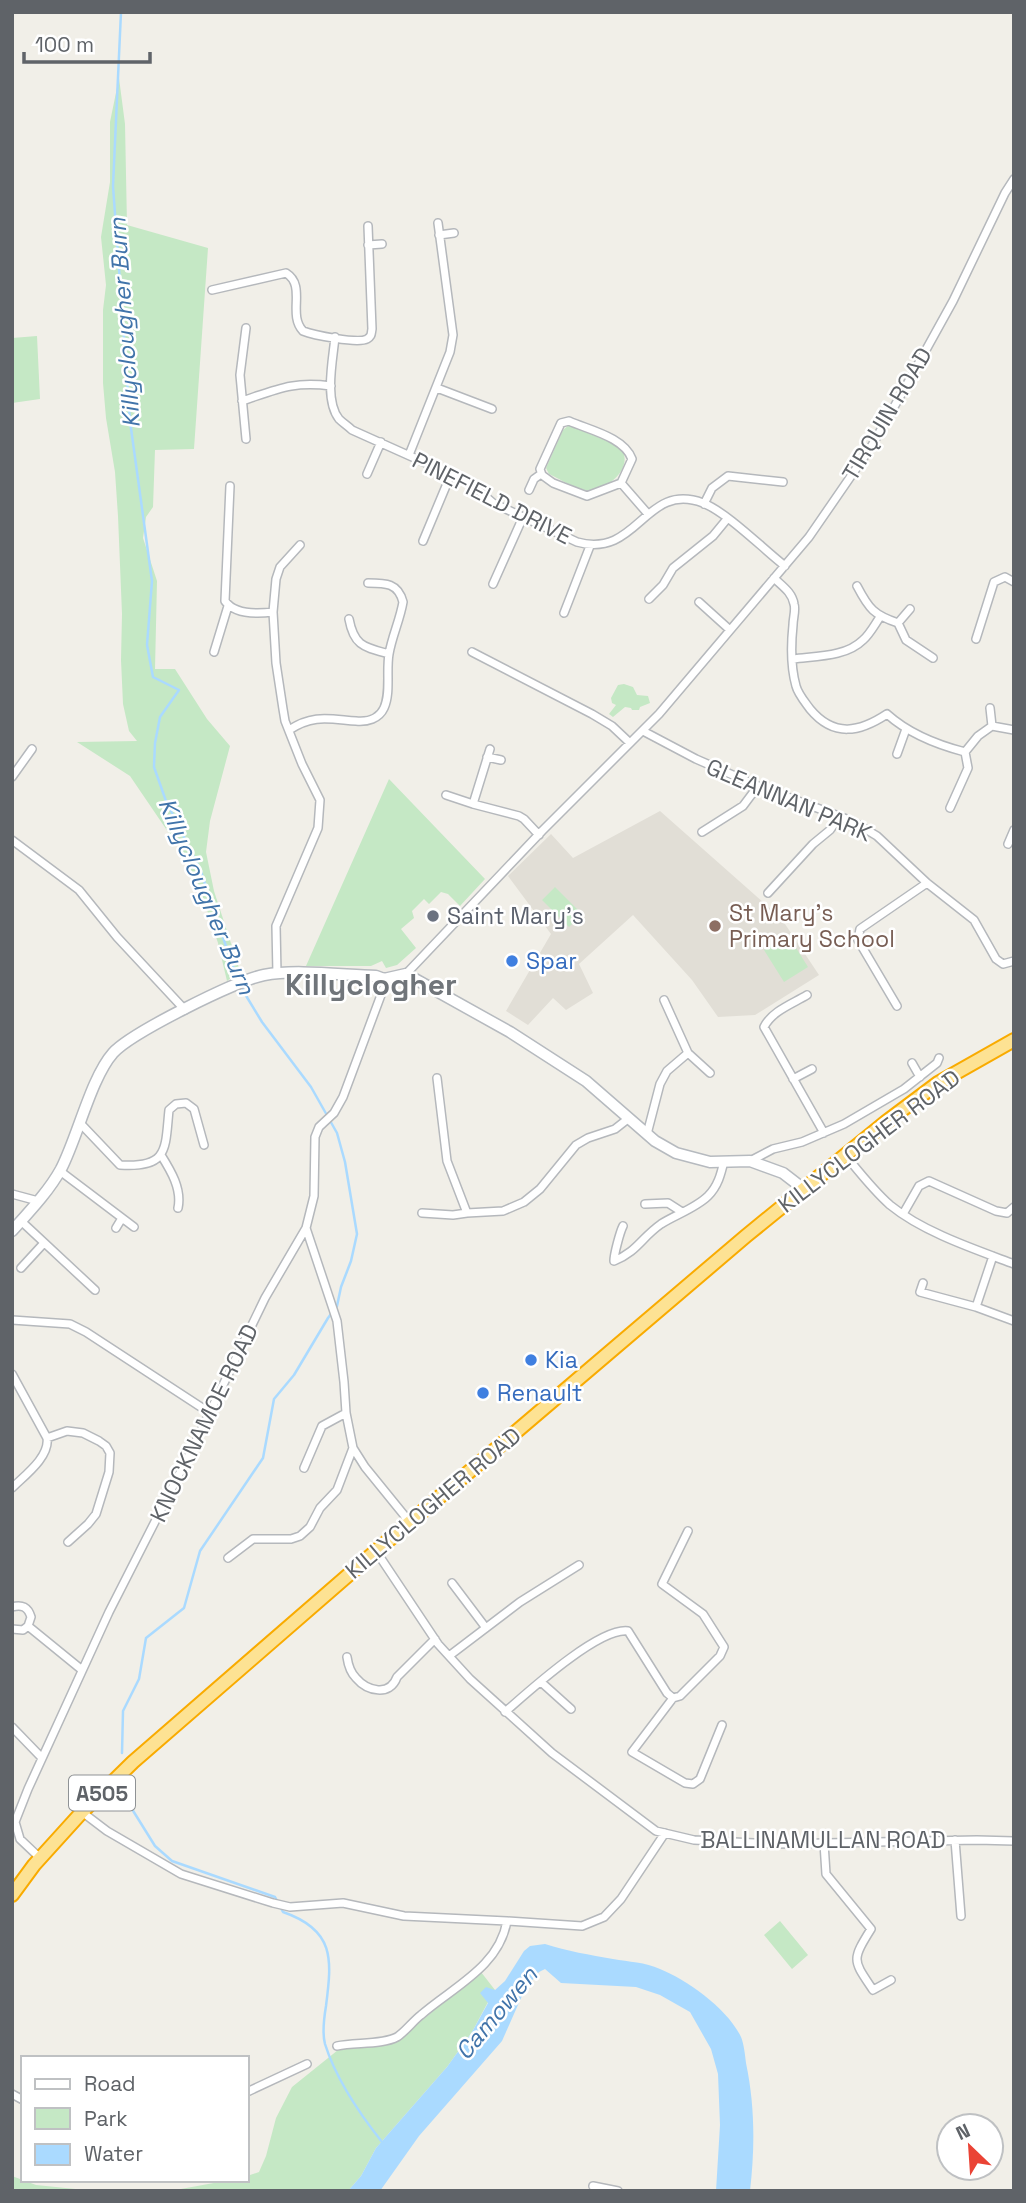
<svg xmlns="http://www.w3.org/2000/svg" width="1026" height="2203" viewBox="0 0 1026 2203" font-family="'Space Grotesk',sans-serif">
<rect width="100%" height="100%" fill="#f1efe8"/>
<path fill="#e1ded6" d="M660,811L781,918L819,975L755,1015L718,1017L692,980L633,915L579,964L593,993L566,1010L553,998L528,1025L506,1011L551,934L508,876L551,834L573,858Z"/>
<path fill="#c5e8c5" d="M119,78L125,124L127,225L208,248L194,449L155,450L153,507L146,517L143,538L157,581L155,669H175L207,719L230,746L210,821L206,852L214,891L240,971L227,981L218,943L195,874L191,871L181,851L130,776L77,742L137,741L129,731L123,704L121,660L122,614L118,516L115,472L106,418L103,383V310L106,285L101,237L110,182V122Z
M37,336L40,399L12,403V338Z
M569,425L619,446C635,463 614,485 595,490C580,493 562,480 549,474L546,468L563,430Z
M624,684L633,687L637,695L648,696L650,703L640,707L639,710H632L631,708L625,707L613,717L609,714L616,705L612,703L611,698L618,685Z
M389,779L485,879L460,906L448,894L441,892L429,904L424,899L412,911L414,918L401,929L416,948L397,965L386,968L382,961L371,966H306Z
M555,887L582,914L569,927L542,900Z
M788,935L808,967L784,982L764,950Z
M780,1921L808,1955L792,1969L764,1935Z
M481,1972L495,1990L481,1993L488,2002L472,2032L447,2067L376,2148L361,2176L348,2191H170L230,2180H247V2176L259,2172L266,2156L276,2118L292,2087L338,2050L399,2039Z
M12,2176L36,2185L95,2191H12Z"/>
<path fill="#aadaff" d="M545,1944C567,1951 590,1955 613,1959C629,1962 645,1962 660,1969C687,1980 728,2009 741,2037C744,2044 745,2055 746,2063C755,2106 755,2147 750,2191H716L720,2125L718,2074L711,2049L690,2012L660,1995L636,1987L561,1983L545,1969L539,1972L525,1989L502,2041L419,2136L380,2191H348L361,2176L376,2148L447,2067L472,2032L488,2003L480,1993L486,1987L495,1990L505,1981L524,1951L530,1946Z"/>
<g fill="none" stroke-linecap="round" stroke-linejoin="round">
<path stroke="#aadaff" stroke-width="2.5" d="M121,12L113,186L130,421L152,581L147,645L153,677L179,690L160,717L155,743L154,767L166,801L200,869L232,964L245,994L262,1022L311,1087L337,1133L345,1162L357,1234L351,1261L341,1287L337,1306L328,1318L294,1375L274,1399L263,1458L200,1551L184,1608L146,1638L139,1679L123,1711L122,1753
M127,1801L155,1846L172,1861L275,1897L283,1912C335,1930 332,1959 326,2006C324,2018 322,2033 325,2044C336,2079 359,2113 382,2142"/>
<g stroke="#b5b8bc" stroke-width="10">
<path id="street" d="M439,235L454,233
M368,245L382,244
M212,290L286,273C307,286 287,314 303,331C313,335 358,344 367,339C372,336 371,334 372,329L368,226
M335,337C333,359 324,400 339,419C343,423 348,426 352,430L459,478L471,484L493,503L577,542C639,559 644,481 703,503C728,513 763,549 785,566
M437,388L492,409
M242,401C278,389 293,381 331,386
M246,439L240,375L246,328
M409,455L450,352L453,335L438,223
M367,474L381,442
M621,483L587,496L553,483L542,475L540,469L561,423L569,421C589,430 624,437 632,459L621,483L648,514
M230,486L225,601C235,615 257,614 273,612
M529,490L534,479L541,474
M704,504L712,488L728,476L783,482
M423,541L451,474
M774,578C782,586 792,592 794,604C796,610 793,618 793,625C791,644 791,668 796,686C798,694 805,702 810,709C834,738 860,732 887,714C908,733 938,745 965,752L968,768L950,808
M493,584L523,517
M857,586C869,609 874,615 898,623L906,640L933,658
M649,599L663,585L673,568L713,536L727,519
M699,602L730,630
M564,613L590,546
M349,619C354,646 364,647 389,654
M898,623L910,609
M976,639L994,582L1005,577L1014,582
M214,652L228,606
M472,652L592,714L612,726L630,743
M793,659C816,656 846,657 863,640C870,634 875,624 880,617
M990,708L992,726
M289,730C313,714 329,719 356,721C367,722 379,719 384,708C391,693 386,671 389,654C392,636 400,620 403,602C398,583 386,583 368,583
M643,731L696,759L758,786L852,821L877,836L927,883L974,920L996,959L1003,964L1014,961
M965,752L978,736L992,726L1014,730
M897,754L906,729
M487,757L501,760
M12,777L32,749
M446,795L473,804L519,816L524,819L539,835
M473,804L490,749
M702,832L743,806L758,786
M12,840L79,890L117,937L185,1010
M1008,844L1014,830
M768,893L813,844L830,830L839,817
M277,974L276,926L318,828L320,800L302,764L285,721L283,709L276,663L273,612L276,579L280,567L300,545
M406,974L542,831L659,714L809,537L871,447L906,386L953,301L1005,193L1014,179
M807,995C792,1004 772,1011 764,1027L824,1133
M664,1000L688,1053L710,1073
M897,1006L858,940L860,929L927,883
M912,1063L920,1077
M437,1078L447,1161L467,1213L503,1211L524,1202L540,1189L576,1145L588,1138L615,1129L629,1118
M793,1079L812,1069
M80,1123L120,1165C169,1168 165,1149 169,1110L176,1104L186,1103L194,1109L204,1145
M647,1134L660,1084L667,1071L688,1053
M161,1155C171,1171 182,1189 178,1208
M846,1156C860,1173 874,1191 890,1205C923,1232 974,1249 1014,1264
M750,1161L773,1149L802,1142L844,1124L904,1089L937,1063L939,1058
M60,1171L134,1227
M12,1194L38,1201
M645,1204L668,1203L682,1212
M422,1213L453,1215L467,1213
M903,1214L919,1186L929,1181L996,1211L1007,1213L1014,1207
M21,1221L95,1290
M623,1226C620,1232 614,1254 614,1261C638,1251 641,1238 661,1224C675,1215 696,1208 708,1196C718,1186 721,1174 724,1161
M116,1228L122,1218
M306,1228L337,1321L344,1382L346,1413L353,1448L365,1467L404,1515L408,1524
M993,1256L976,1307L1014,1321
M21,1268L44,1243
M923,1283L920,1292L976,1307
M12,1320L70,1324L86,1332L210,1413
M12,1374L47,1438C50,1457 24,1476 12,1488
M47,1438L67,1431L83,1433L99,1441L106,1446L110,1453L109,1472L96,1514L88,1524L68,1542
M304,1468L322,1426L346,1413
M376,1551L438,1644L470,1679L552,1753L656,1831L694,1840L776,1844L977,1840L1014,1841
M228,1558L253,1539H291L300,1536L310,1527L320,1508L337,1490L353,1448
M452,1583L486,1628
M12,1607C22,1604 28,1607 31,1617L28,1626L23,1630L12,1629
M28,1626L82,1670
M449,1656L520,1602L579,1565
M347,1657C348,1664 350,1672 356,1678C367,1691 390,1697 397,1677L435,1639
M541,1682L571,1709
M673,1698L632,1752L685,1783L693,1784L700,1779L722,1725
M505,1712C528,1692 599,1627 628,1631L667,1693L673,1698L680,1696L720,1656L724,1647L703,1614L662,1584L688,1531
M12,1727L42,1758
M82,1812L107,1831L181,1874L273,1903L290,1907L343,1903L404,1916L507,1921C499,1967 453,1987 421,2015C413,2021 405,2032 397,2037C382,2045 354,2042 337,2046
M955,1840L961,1916
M824,1843L826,1874L871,1929C851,1961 853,1960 873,1990L891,1980
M40,1858L20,1839L15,1822L28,1789L109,1612L195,1443L265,1298L306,1228L314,1196L315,1137L319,1127L334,1113L343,1097L384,987V979
M507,1921L582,1926L604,1917L621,1899L665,1833
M247,2092L307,2064
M12,2094L23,2100
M593,2186L618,2191"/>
</g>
<g stroke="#b6babf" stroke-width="13">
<path id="secondary" d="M12,1231C29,1212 49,1191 61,1169C78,1136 91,1078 113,1053C131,1033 237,980 264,975C295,969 343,975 376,976L384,979L406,974L510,1032L586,1081L655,1141L676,1153L710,1162L750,1161L783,1173L805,1190"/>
</g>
<g stroke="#f9ab00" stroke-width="16">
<path id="highway" d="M12,1895L34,1865L82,1812L133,1762L376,1551L746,1236L886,1122L938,1083L1014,1040"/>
</g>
<use href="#street" stroke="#fff" stroke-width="7"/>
<use href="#secondary" stroke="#fff" stroke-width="10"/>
<use href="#highway" stroke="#fde293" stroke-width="12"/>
</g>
<circle fill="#6b7280" stroke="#fff" stroke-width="2.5" cx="433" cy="916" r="7"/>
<circle fill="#8d6e63" stroke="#fff" stroke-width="2.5" cx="715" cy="926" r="7"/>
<g fill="#3f7fe0" stroke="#fff" stroke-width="2.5">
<circle cx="512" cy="961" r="7"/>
<circle cx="531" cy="1360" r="7"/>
<circle cx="483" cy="1393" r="7"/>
</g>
<g text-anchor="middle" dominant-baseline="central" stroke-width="5" stroke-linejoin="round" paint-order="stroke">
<rect fill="#fff" stroke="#8f9295" stroke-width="2" x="69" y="1775.5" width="66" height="35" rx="5"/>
<g font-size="21" font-weight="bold" fill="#5f6368">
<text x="102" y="1793">A505</text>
</g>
<g font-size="23" fill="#5f6368" stroke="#fff">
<text transform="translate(887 414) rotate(-59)">TIRQUIN ROAD</text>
<text transform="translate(492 498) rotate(27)">PINEFIELD DRIVE</text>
<text transform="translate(789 800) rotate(23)">GLEANNAN PARK</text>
<text transform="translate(869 1141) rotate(-37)">KILLYCLOGHER ROAD</text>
<text transform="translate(204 1423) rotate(-64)">KNOCKNAMOE ROAD</text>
<text transform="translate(433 1503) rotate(-40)">KILLYCLOGHER ROAD</text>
<text x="823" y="1840">BALLINAMULLAN ROAD</text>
</g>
<g font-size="23" fill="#785e54" stroke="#fff" text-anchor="start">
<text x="729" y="913">St Mary's<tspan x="729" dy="26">Primary School</tspan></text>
</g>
<g font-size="23" fill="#5b616d" stroke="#fff" text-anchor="start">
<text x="447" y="916">Saint Mary's</text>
</g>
<g font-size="23" fill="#366cbe" stroke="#fff" text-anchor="start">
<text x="526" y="961">Spar</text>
<text x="545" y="1360">Kia</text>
<text x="497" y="1393">Renault</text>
</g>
<g font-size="24" font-style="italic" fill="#4174aa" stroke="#fff">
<text transform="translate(124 323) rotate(-94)">Killyclougher Burn</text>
<text transform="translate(207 896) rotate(67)">Killyclougher Burn</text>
<text transform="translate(496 2013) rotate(-50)">Camowen</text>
</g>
<g font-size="30" font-weight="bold" fill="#70757a" stroke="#fff">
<text x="371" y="984">Killyclogher</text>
</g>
</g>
<rect width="1026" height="2203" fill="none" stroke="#5f6368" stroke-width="28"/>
<rect x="21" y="2056" width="228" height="126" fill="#ffffff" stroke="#bfc1c3" stroke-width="2"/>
<rect x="35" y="2079" width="35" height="10" fill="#ffffff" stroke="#bfc1c3" stroke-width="2"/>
<text x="84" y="2091" font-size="21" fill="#5f6368">Road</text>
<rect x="35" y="2108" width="35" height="21" fill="#c5e8c5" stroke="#bfc1c3" stroke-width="2"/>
<text x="84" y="2126" font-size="21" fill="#5f6368">Park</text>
<rect x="35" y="2144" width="35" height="21" fill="#aadaff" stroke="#bfc1c3" stroke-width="2"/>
<text x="84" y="2161" font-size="21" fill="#5f6368">Water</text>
<g transform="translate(970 2147) rotate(335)"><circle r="33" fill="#ffffff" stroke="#bfc1c3" stroke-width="2"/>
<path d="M0-5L12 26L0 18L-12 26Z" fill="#ea4335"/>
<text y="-10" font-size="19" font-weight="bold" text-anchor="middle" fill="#5f6368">N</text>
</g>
<path d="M24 52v10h126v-10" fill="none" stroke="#5f6368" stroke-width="3.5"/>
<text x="35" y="52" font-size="21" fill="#5f6368" stroke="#ffffff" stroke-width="5" paint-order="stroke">100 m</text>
</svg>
